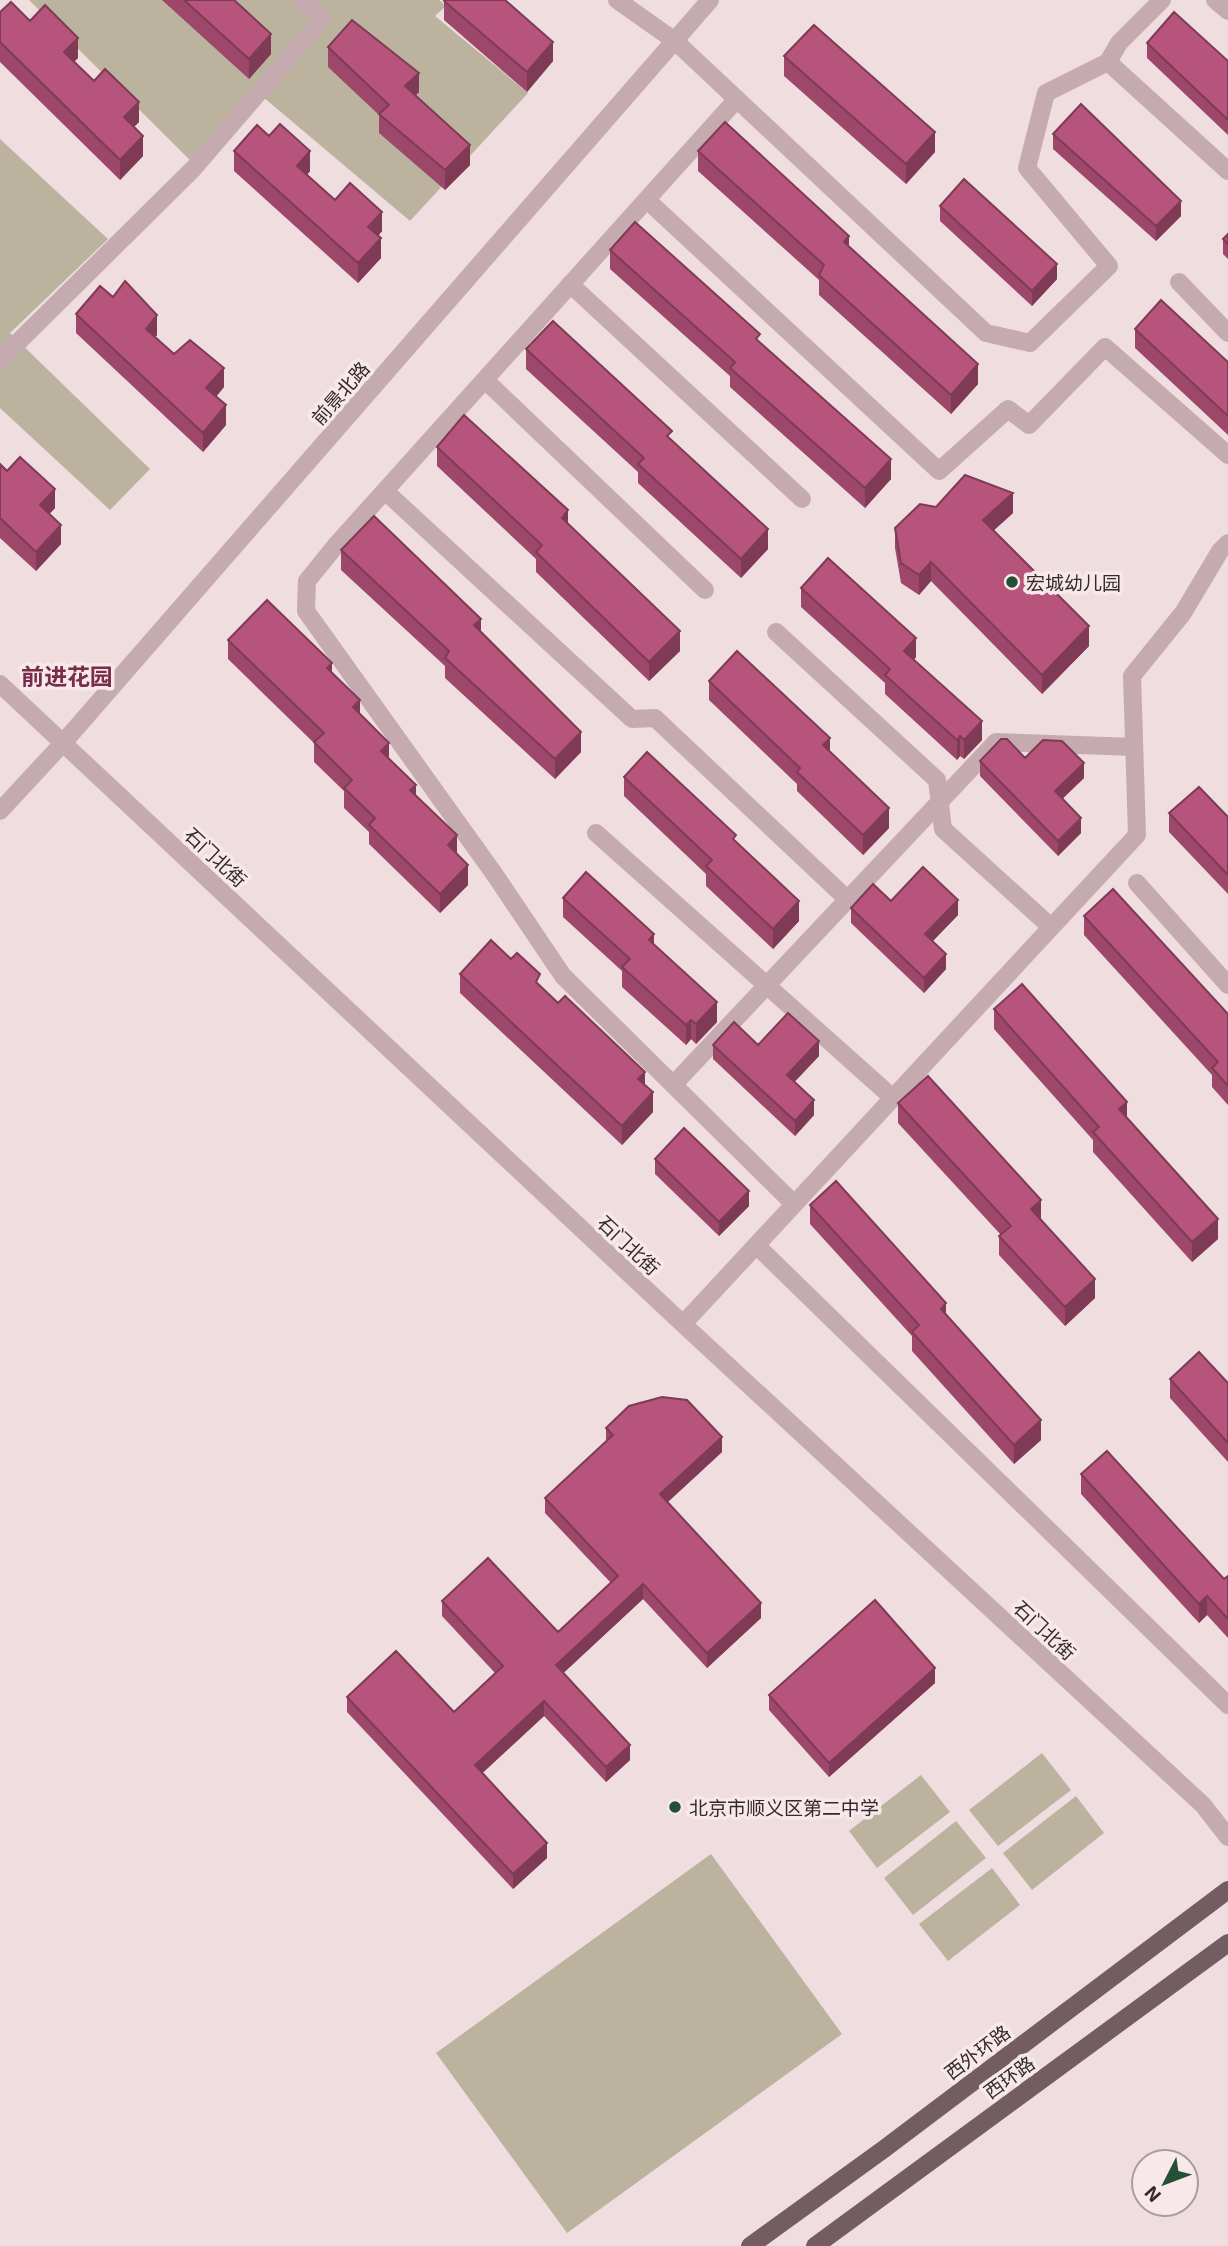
<svg xmlns="http://www.w3.org/2000/svg" width="1228" height="2246" viewBox="0 0 1228 2246" font-family="'Exo 2','Noto Sans SC',sans-serif">
<rect width="100%" height="100%" fill="#efdddf"/>
<path fill="#bcb39f" d="M29,0H439L446,6L435,16L528,93L410,221L256,91L192,162Z
M0,139L108,239L10,333L150,469L110,510L0,408Z
M1042,1753L1071,1790L998,1846L969,1810Z
M921,1775L950,1812L877,1868L849,1831Z
M1076,1796L1104,1833L1032,1890L1003,1853Z
M956,1821L986,1858L913,1915L884,1878Z
M711,1854L842,2034L567,2233L436,2053Z
M992,1868L1020,1905L948,1961L919,1924Z"/>
<g fill="none" stroke-linecap="round" stroke-linejoin="round">
<path stroke="#c5abb0" stroke-width="18" d="M617,0L675,41L986,333L1030,343L1109,266L1027,168L1046,93L1108,62L1119,43L1162,0
M1215,0L1228,11
M1108,62L1228,171
M737,99L337,544L307,581L306,611L495,875L563,976L794,1204
M647,200L939,471L1008,409L1029,425L1105,347L1228,455
M1179,282L1228,333
M570,284L802,499
M0,360L193,169L322,19L302,0
M485,380L705,590
M385,491L632,719L655,718L847,899
M776,632L937,780L943,829L1051,927
M0,684L683,1324L1203,1805L1228,1837
M0,811L63,743L710,0
M596,833L893,1098
M1137,883L1228,985
M673,1085L996,742L1134,747
M756,1245L1228,1705
M683,1324L1137,835L1132,676L1183,613L1220,551L1228,543"/>
<path stroke="#745c63" stroke-width="18" d="M750,2246L884,2149L1228,1890
M815,2246L1228,1943"/>
</g>
<path fill="#9d486a" d="M162,0H234L271,54L249,79Z
M444,1L553,61L527,92L444,20Z
M0,12L30,21L78,58L74,62L94,81L139,122L134,127L143,156L120,180L0,62Z
M1147,43L1228,61V135L1147,58Z
M328,47L419,92L416,95L470,165L445,190L379,133V115L328,67Z
M784,56L935,152L906,184L784,76Z
M1053,134L1181,216L1156,241L1053,149Z
M234,151L310,171L307,175L335,200L382,231L378,236L381,258L358,283L234,171Z
M698,151L978,384L951,414L819,295V280L698,171Z
M940,206L1057,279L1032,306L940,221Z
M1228,234V259L1223,254V239Z
M610,250L760,343L891,479L865,508L730,387V376L610,269Z
M76,314L157,335L155,337L174,354L224,387L216,397L226,425L203,452L76,333Z
M1135,329L1228,362V435L1135,348Z
M526,349L672,440L768,549L741,578L638,483V472L526,369Z
M437,447L568,524L680,651L649,681L536,572V559L437,466Z
M0,464L55,508L49,514L61,544L36,571L0,538Z
M936,507L1013,513L993,531L1089,646L1042,694L931,581L919,595L901,583L895,548V528Z
M341,550L481,633L581,752L555,779L445,678V666L341,570Z
M801,588L916,657L914,660L982,740L964,759L960,756L957,760L885,694V683L801,607Z
M228,640L332,673L389,759L457,855L468,885L440,913L369,844V832L344,808V791L314,762V743L228,659Z
M709,681L830,752L889,828L863,855L797,791V784L709,700Z
M1025,758L1084,778L1062,799L1081,833L1058,856L980,776V761Z
M624,777L736,842L799,921L773,949L706,886V874L624,796Z
M1169,813L1228,817V894L1169,832Z
M563,898L654,944L717,1022L696,1044L691,1039L686,1045L622,987V971L563,917Z
M891,901L958,915L933,941L946,969L924,993L851,923V908Z
M1084,916L1228,1014V1105L1212,1087V1075L1084,935Z
M460,974L540,985L645,1085L653,1112L622,1145L460,993Z
M994,1009L1127,1118L1218,1239L1192,1262L1093,1152V1140L994,1029Z
M713,1045H758L819,1056L794,1082L814,1115L795,1136L713,1059Z
M898,1103L1041,1219L1095,1298L1065,1326L999,1255V1236L1001,1235L898,1123Z
M655,1159L749,1206L719,1236L655,1174Z
M810,1205L1041,1440L1014,1464L912,1351V1336L810,1224Z
M1170,1379L1228,1383V1462L1170,1398Z
M606,1428L722,1452L668,1502L761,1618L707,1668L643,1599L563,1673L630,1760L606,1782L544,1716L482,1773L547,1858L513,1889L347,1712V1697L454,1712L495,1673L442,1616V1601L558,1632L611,1583L545,1513V1498L606,1441Z
M1081,1474L1224,1579L1228,1576V1638L1207,1615L1199,1623L1081,1494Z
M935,1683L829,1777L769,1710V1695Z"/>
<path fill="#7f3b56" d="M271,34V54L249,79V59Z
M78,38V58L64,71V52Z
M553,42V61L527,92V72Z
M419,73V92L405,105V86Z
M139,102V122L124,136V117Z
M935,132V152L906,184V164Z
M143,136V156L120,180V160Z
M470,145V165L445,190V170Z
M310,151V171L297,185V166Z
M1181,201V216L1156,241V226Z
M382,212V231L368,247V227Z
M849,236V255L844,242Z
M381,238V258L358,283V263Z
M1057,264V279L1032,306V291Z
M157,315V335L146,349V329Z
M978,364V384L951,414V395Z
M224,368V387L206,408V388Z
M226,405V425L203,452V433Z
M891,459V479L865,508V488Z
M55,489V508L40,524V505Z
M1013,493V513L983,540V520Z
M568,510V530L562,518Z
M61,525V544L36,571V552Z
M768,529V549L741,578V559Z
M931,562V581L919,595V575Z
M481,619V638L474,625Z
M1089,626V646L1042,694V675Z
M680,631V651L649,681V662Z
M916,638V657L904,670V651Z
M332,663V682L327,668Z
M360,700V719L353,707Z
M982,721V740L964,759V740Z
M581,732V752L555,779V759Z
M960,736V756L957,760V740Z
M830,738V758L823,745Z
M389,743V762L381,751Z
M1084,763V778L1055,806V791Z
M416,785V804L410,790Z
M889,808V828L863,855V835Z
M1081,818V833L1058,856V841Z
M457,835V855L448,845Z
M468,865V885L440,913V894Z
M958,900V915L925,949V934Z
M799,901V921L773,949V929Z
M654,934V954L649,940Z
M946,954V969L924,993V978Z
M717,1002V1022L696,1044V1024Z
M691,1020V1039L686,1045V1025Z
M819,1041V1056L787,1090V1075Z
M645,1072V1091L638,1079Z
M653,1092V1112L622,1145V1126Z
M814,1100V1115L795,1136V1121Z
M1127,1102V1121L1119,1109Z
M749,1191V1206L719,1236V1222Z
M1041,1200V1219L1031,1229V1209Z
M1218,1219V1239L1192,1262V1242Z
M1095,1279V1298L1065,1326V1307Z
M946,1303V1323L941,1309Z
M1041,1420V1440L1014,1464V1445Z
M722,1437V1452L660,1509V1494Z
M643,1584V1599L556,1680V1665Z
M1207,1596V1615L1199,1623V1604Z
M761,1603V1618L707,1668V1653Z
M935,1668V1683L829,1777V1763Z
M544,1701V1716L475,1780V1765Z
M630,1745V1760L606,1782V1767Z
M547,1843V1858L513,1889V1874Z"/>
<path fill="#b6547b" stroke="#7f3b56" stroke-width="2" d="M184,0H234L271,34L249,59Z
M445,0H505L553,42L527,72L444,1Z
M11,2L30,21L45,5L78,38L64,52L94,81L105,69L139,102L124,117L143,136L120,160L0,42V12Z
M1174,12L1228,61V120L1147,43Z
M352,20L419,73L405,86L470,145L445,170L379,114L389,105L328,47Z
M814,25L935,132L906,164L784,56Z
M1081,104L1181,201L1156,226L1053,134Z
M725,122L849,236L844,242L978,364L951,395L819,275L824,265L698,151Z
M280,124L310,151L297,166L335,200L350,183L382,212L368,227L381,238L358,263L234,151L257,125L269,136Z
M964,179L1057,264L1032,291L940,206Z
M635,222L760,334L756,339L891,459L865,488L730,368L735,362L610,250Z
M1228,234V244L1223,239Z
M125,281L157,315L146,329L174,354L190,340L224,368L206,388L226,405L203,433L76,314L100,286L113,297Z
M1161,300L1228,362V416L1135,329Z
M553,321L672,431L667,436L768,529L741,559L638,464L644,458L526,349Z
M464,415L568,510L562,518L680,631L649,662L536,552L542,545L437,447Z
M20,457L55,489L40,505L61,525L36,552L0,518V464L7,471Z
M965,475L1013,493L983,520L1089,626L1042,675L931,562L919,575L901,563L895,528L920,504L936,507Z
M374,516L481,619L474,625L581,732L555,759L445,658L449,651L341,550Z
M828,558L916,638L904,651L982,721L964,740L960,736L957,740L885,675L890,669L801,588Z
M267,600L332,663L327,668L360,700L353,707L389,743L381,751L416,785L410,790L457,835L448,845L468,865L440,894L369,825L375,818L344,788L352,780L314,742L324,733L228,640Z
M737,651L830,738L823,745L889,808L863,835L797,772L800,768L709,681Z
M1001,739H1007L1025,758L1043,740L1062,741L1084,763L1055,791L1081,818L1058,841L980,761Z
M647,752L736,835L733,839L799,901L773,929L706,866L712,860L624,777Z
M1199,787L1228,817V875L1169,813Z
M923,867L958,900L925,934L946,954L924,978L851,908L873,884L891,901Z
M586,872L654,934L649,940L717,1002L696,1024L691,1020L686,1025L622,967L630,959L563,898Z
M1113,889L1228,1014V1086L1212,1068L1218,1062L1084,916Z
M491,940L511,959L517,953L540,974L536,982L558,1003L565,996L645,1072L638,1079L653,1092L622,1126L460,974Z
M1022,984L1127,1102L1119,1109L1218,1219L1192,1242L1093,1132L1099,1127L994,1009Z
M788,1013L819,1041L787,1075L814,1100L795,1121L713,1045L734,1022L758,1045Z
M928,1076L1041,1200L1031,1209L1095,1279L1065,1307L999,1236L1011,1226L898,1103Z
M684,1128L749,1191L719,1222L655,1159Z
M836,1181L946,1303L941,1309L1041,1420L1014,1445L912,1332L919,1325L810,1205Z
M1199,1352L1228,1383V1443L1170,1379Z
M662,1397L687,1400L722,1437L660,1494L761,1603L707,1653L643,1584L556,1665L630,1745L606,1767L544,1701L475,1765L547,1843L513,1874L347,1697L396,1651L454,1712L503,1666L442,1601L488,1558L558,1632L618,1576L545,1498L613,1435L606,1428L629,1406Z
M1107,1451L1224,1579L1228,1576V1619L1207,1596L1199,1604L1081,1474Z
M875,1600L935,1668L829,1763L769,1695Z"/>
<g fill="#245037" stroke="#f7e9ea" stroke-width="2.5">
<circle cx="1012" cy="582" r="7"/>
<circle cx="675" cy="1807" r="7"/>
</g>
<g text-anchor="middle" dominant-baseline="central" stroke-width="7" stroke-linejoin="round" paint-order="stroke">
<g font-size="19" fill="#34292d" stroke="#f7e9ea">
<text transform="translate(340 393) rotate(-49)">前景北路</text>
<text transform="translate(216 857) rotate(43)">石门北街</text>
<text transform="translate(629 1245) rotate(43)">石门北街</text>
<text transform="translate(1045 1630) rotate(43)">石门北街</text>
<text transform="translate(977 2052) rotate(-37)">西外环路</text>
<text transform="translate(1009 2077) rotate(-36)">西环路</text>
</g>
<g font-size="19" fill="#34292d" stroke="#f7e9ea" text-anchor="start">
<text x="1026" y="582">宏城幼儿园</text>
<text x="689" y="1807">北京市顺义区第二中学</text>
</g>
<g font-size="23" font-weight="bold" fill="#782d4b" stroke="#f7e9ea">
<text x="67" y="676">前进花园</text>
</g>
</g>
<g transform="translate(1165 2183) rotate(228)"><circle r="33" fill="#f7e9ea" stroke="#a99c9e" stroke-width="2"/>
<path d="M0-5L12 26L0 18L-12 26Z" fill="#245037"/>
<text y="-10" font-size="19" font-weight="bold" text-anchor="middle" fill="#34292d">N</text>
</g>
</svg>
